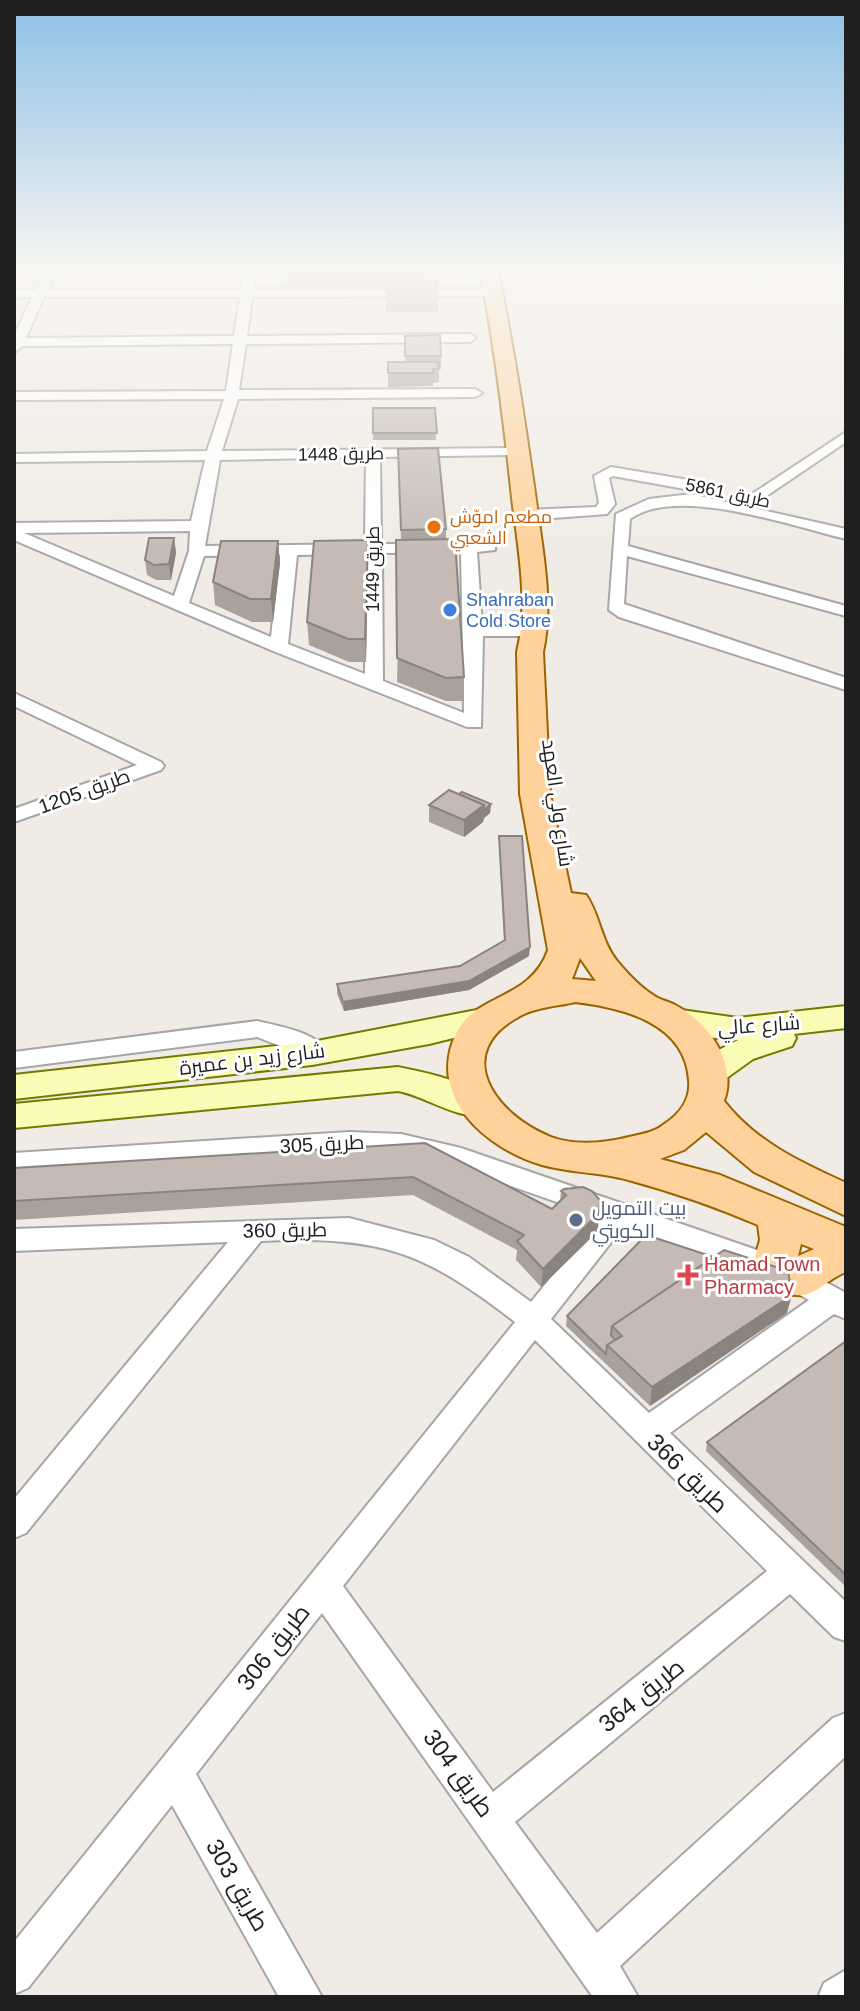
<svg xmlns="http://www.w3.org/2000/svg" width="860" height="2011" viewBox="0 0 860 2011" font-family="Helvetica,Cairo,sans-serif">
<rect width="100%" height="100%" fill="#f0ece5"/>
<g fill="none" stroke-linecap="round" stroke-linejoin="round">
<g stroke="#a6a6a6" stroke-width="4">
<path id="street" d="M45,271H57L48,290L241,289L244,271H256L253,289H498L500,292L494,296L252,297L247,336L470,334L476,338L470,342L246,344L239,390L475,389L482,393L475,397L238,399L222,451L521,448V454L516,455L380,457L381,544H495V550L477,552L482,626H535L544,631L535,636H483L481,727H467L273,651L14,540V523L191,521L205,460L14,462V454L207,451L224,399L14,400V392L226,391L233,344L22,346L14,353V336L32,297L14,298V290H36ZM44,297H240L234,336L26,338ZM366,457L365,544L205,546L220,460ZM190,531L189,551L174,596L24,533ZM461,552L464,713L383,681L382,553ZM365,554V674L288,644L297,555ZM280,555L271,637L189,603L204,556Z
M846,432V442L759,501L746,498Z
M611,467L707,483L715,488L707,493L613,476L609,478L615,504L607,514L526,520L518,515L526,510L596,507L599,503L594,476Z
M691,494L846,529V539C791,526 677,485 630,519L628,546L846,606V616L627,556L624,604L846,678V690L619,617L609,610L616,514L649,499Z
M14,693L161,762L164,766L161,770L14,822V809L137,765L14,706Z
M257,1021C279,1026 316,1032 328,1052L325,1058L316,1060L257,1037L14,1068V1052Z
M349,1132L401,1134L461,1148L783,1259L846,1293V1319L834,1314L670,1433L846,1602V1641L834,1637L790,1594L515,1822L597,1933L833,1718L846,1713V1756L620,1966L638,1997H593L322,1613L196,1774L322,1997H279L172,1805L28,1988L14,1994V1942L515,1322C422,1250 380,1236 261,1241L26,1533L14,1538V1499L228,1242L14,1251V1229L349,1218L434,1240L469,1257L531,1302L600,1217L448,1164L401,1152L349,1150L14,1173V1153ZM624,1226L763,1275L809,1300L649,1413L551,1319ZM535,1340L767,1571L493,1792L343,1586Z
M846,1970V1997H818L824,1983Z"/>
</g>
<g stroke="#707c00" stroke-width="4">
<path id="secondary" d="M846,1006V1028L794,1034L796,1038L792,1046L753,1059L721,1082L709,1086L697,1082L692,1074L713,1053L738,1040L695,1036L663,1028L658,1020L663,1012L674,1009L738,1018Z
M487,1008L498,1011L503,1019L498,1027L429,1044L312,1065L14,1099V1075L312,1042Z
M398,1067C423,1072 479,1083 492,1105L487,1114C460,1122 426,1096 398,1091L14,1128V1104Z"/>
</g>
<g stroke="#9a6400" stroke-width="4">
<path id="primary" d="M480,271H498C514,347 525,423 536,500C542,549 554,603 543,652L550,794L571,893L586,895C600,915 601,941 617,961C627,973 640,987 653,995C659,1000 668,1001 675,1005C708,1022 738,1063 724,1101C756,1142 800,1162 846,1183V1216L754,1172L706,1132L684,1150L660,1159L720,1175L846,1227V1272C822,1281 814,1302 786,1293L780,1281L773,1284L758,1279L752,1267L760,1240L758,1225C716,1207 676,1193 632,1181C602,1172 571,1173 542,1165C485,1148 425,1096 457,1032C475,994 531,1000 548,950L520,794L517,652C529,603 518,548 512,498C504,422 495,347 480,271ZM580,958L596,981L572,979ZM575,1002C624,1008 685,1023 689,1080C691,1100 679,1115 663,1125C653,1133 641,1134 629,1137C605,1143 575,1146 551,1137C495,1115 449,1052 522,1015C537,1007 559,1006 575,1002ZM801,1244L814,1249L798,1256Z"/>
</g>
<use href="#street" fill="#fff" fill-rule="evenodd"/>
<use href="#secondary" fill="#fafcb6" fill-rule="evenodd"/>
<use href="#primary" fill="#ffd29b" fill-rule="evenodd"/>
</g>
<path fill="#a9a19b" d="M286,271H423V281L438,288V312H386V286L287,287Z
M405,336L441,356V369H439V382L433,383V386L388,387V362H405Z
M373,408H435L436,440H373Z
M398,449L446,529V539L464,677V701H446L397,682L401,540Z
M174,538L176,553L171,580H156L147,575L145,560Z
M278,541L280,563L273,622H252L215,605L213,582Z
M368,563L366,662H349L309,645L307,622Z
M459,794L491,804L490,813L484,818L483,822L464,837L429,822V805Z
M499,836L529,956L469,990L344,1011L337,994V984L460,966L504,941Z
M425,1143L552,1209L560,1201L561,1191L564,1189L598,1231L541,1287L516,1260L517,1250L413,1195L14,1220V1168Z
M787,1313L650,1406L566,1326L567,1316Z
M846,1341V1587L706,1451L707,1442Z"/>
<path fill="#8a837e" d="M174,538L176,553L171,580L169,564Z
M368,540V563L366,662L365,639Z
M278,541L280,563L273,622L271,599Z
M491,804L490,813L484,818L483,822L464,837V820L484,805Z
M530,947L529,956L469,990L344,1011L343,1002Z
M599,1213L598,1231L541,1287L543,1269Z
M792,1295L787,1313L650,1406L652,1387Z"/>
<path fill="#c5bbb4" stroke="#8a837e" stroke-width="2" d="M437,281L438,288L385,289L386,282Z
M440,335L441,356H405V336Z
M388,362H438L439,369H433V373H388Z
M373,408H435L437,433H373Z
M438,448L446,529L401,530L398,449Z
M149,538H174L169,564L154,565L145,560Z
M455,539L464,677L446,678L397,658L396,540Z
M368,540L365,639H348L307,622L314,541Z
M221,541H278L271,599H250L213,582Z
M449,790L484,805L464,820L429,805Z
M462,792L491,804L484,810V805L459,794Z
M499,836H522L530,947L469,981L343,1002L337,984L460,966L505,940Z
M425,1143L552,1209L566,1195L561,1191L564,1189L583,1187L592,1191L600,1200L599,1213L543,1269L517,1241L524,1235L413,1177L14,1201V1168Z
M646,1235L714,1257L612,1326L611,1335L615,1340L607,1345L606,1354L567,1316Z
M724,1250L788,1271L792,1295L652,1387L607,1345L622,1336L612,1326Z
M846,1341V1575L707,1442Z"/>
<linearGradient id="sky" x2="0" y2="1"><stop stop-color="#8cc0e5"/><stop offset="0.49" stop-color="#f8f6f3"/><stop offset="1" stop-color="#f8f6f3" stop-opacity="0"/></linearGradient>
<rect width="860" height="553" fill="url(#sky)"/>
<circle fill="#e8710a" stroke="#fff" stroke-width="3" cx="434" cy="527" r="8"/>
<circle fill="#3f7fe0" stroke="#fff" stroke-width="3" cx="450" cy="610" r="8"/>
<circle fill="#5c6f8a" stroke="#fff" stroke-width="3" cx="576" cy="1220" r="8"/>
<path fill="#e0444e" stroke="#fff" stroke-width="3" d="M684 1263h8v8h8v8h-8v8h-8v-8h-8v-8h8z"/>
<g text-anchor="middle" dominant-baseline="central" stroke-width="6" stroke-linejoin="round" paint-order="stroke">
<g font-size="18" fill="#1f1f1f" stroke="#fff">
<text transform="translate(341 454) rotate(-1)">طريق 1448</text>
<text transform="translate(728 493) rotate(12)">طريق 5861</text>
<text transform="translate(373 569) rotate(-90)">طريق 1449</text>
</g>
<g font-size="18" fill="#c56008" stroke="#fff" text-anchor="start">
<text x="450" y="517">مطعم اموّش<tspan x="450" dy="21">الشعبي</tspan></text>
</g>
<g font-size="18" fill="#366cbe" stroke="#fff" text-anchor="start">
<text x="466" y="600">Shahraban<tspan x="466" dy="21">Cold Store</tspan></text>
</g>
<g font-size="20" fill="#1f1f1f" stroke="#fff">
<text transform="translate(84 791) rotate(-20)">طريق 1205</text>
<text transform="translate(558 803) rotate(82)">شارع ولي العهد</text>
<text transform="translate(759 1025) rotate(-4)">شارع عالي</text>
<text transform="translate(252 1059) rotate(-7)">شارع زيد بن عميرة</text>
<text transform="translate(322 1144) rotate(-3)">طريق 305</text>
<text transform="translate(285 1230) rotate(-1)">طريق 360</text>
</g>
<g font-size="20" fill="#4e5e75" stroke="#fff" text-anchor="start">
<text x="592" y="1208">بيت التمويل<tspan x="592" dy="23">الكويتي</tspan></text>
</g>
<g font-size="20" fill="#be3a42" stroke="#fff" text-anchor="start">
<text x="704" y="1264">Hamad Town<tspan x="704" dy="23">Pharmacy</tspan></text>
</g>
<g font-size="24" fill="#1f1f1f" stroke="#fff">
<text transform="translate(688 1473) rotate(44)">طريق 366</text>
<text transform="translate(273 1647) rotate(-52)">طريق 306</text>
<text transform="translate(641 1695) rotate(-39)">طريق 364</text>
<text transform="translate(459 1773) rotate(54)">طريق 304</text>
<text transform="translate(238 1885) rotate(60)">طريق 303</text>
</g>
</g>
<rect width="860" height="2011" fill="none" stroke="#1f1f1f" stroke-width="32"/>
</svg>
